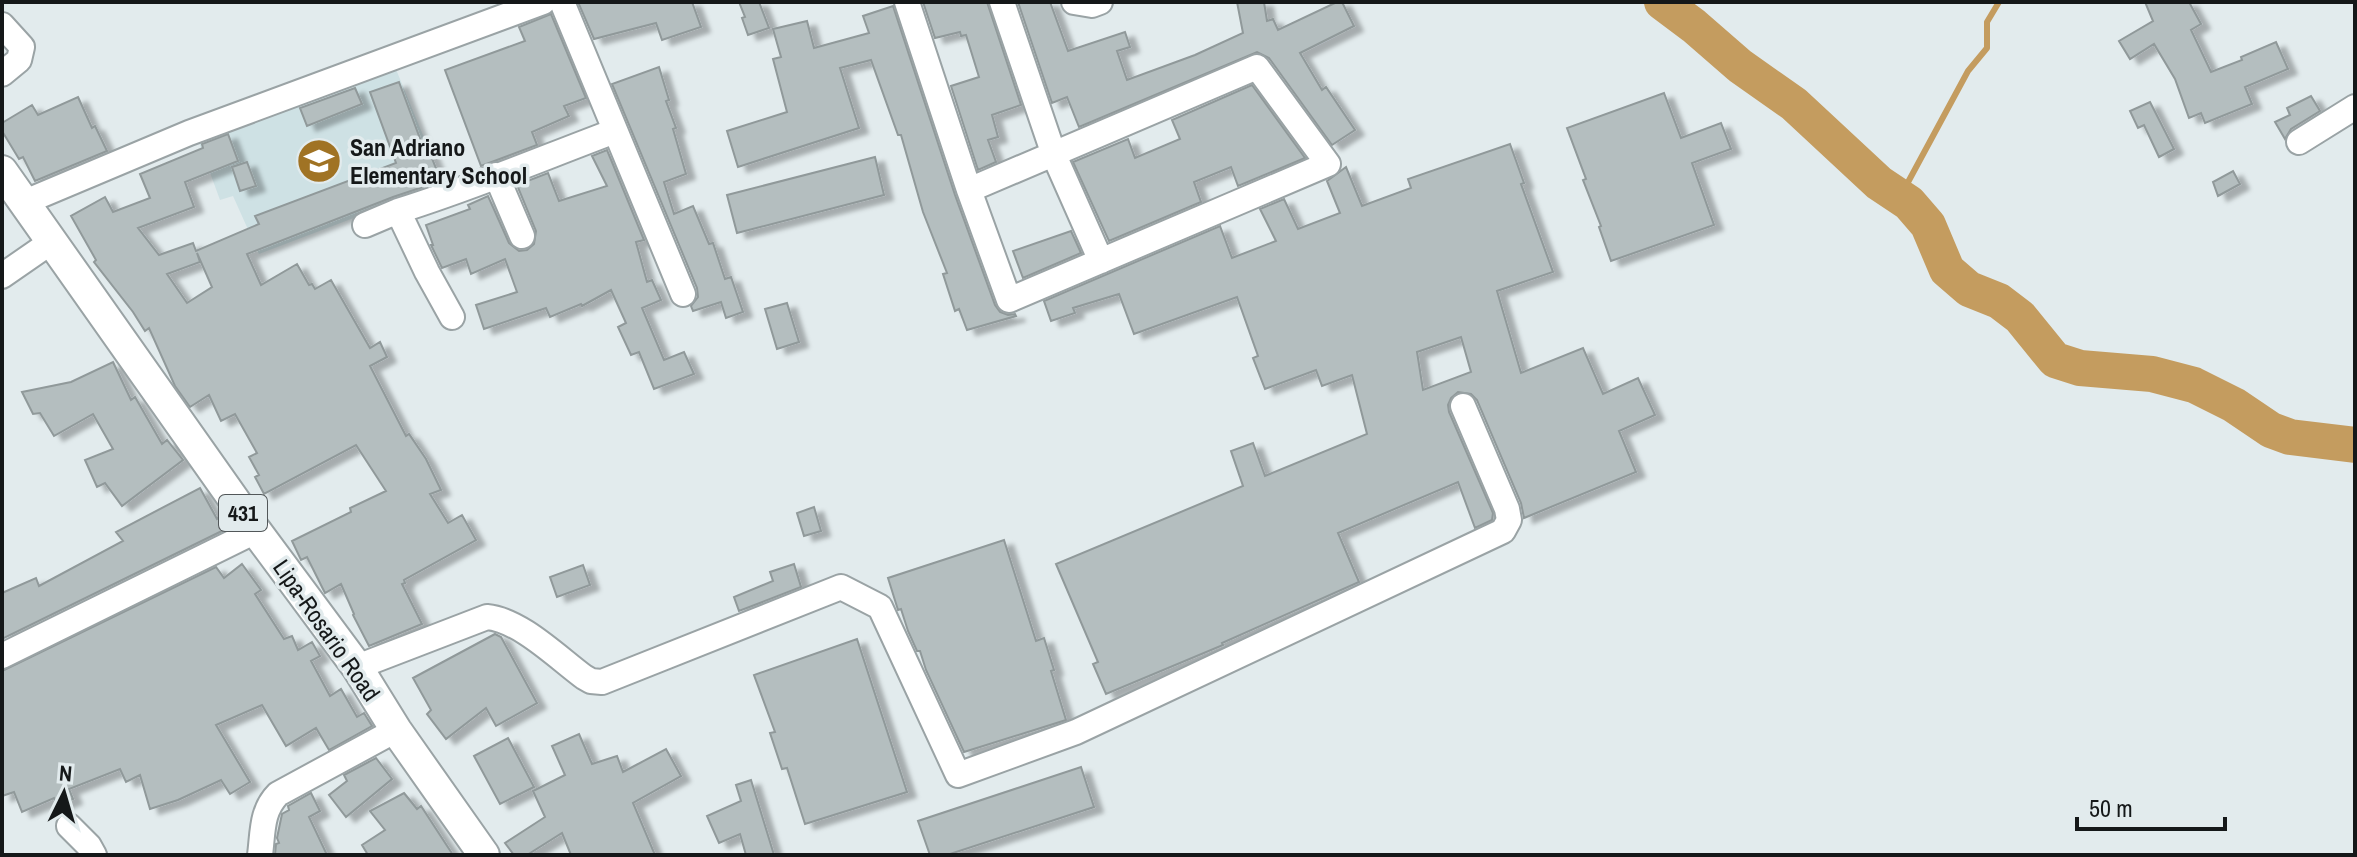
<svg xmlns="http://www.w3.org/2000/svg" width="2357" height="857" viewBox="0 0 2357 857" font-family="'Archivo Narrow',sans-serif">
<defs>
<filter id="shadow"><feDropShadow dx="9" dy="5" stdDeviation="2" flood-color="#0004"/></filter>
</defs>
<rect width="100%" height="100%" fill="#e2ebed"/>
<path fill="#cee1e4" d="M393,62L443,184L259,254L233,196L220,200L197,137Z"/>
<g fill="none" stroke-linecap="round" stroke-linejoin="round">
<path stroke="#c49c5f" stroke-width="6" d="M1900,197L1968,71L1987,48V22L1999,2"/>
<path stroke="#c49c5f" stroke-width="36" d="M1662,2L1694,26L1740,66L1794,104L1879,183L1909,203L1928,225L1947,270L1969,289L1999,301L2020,317L2055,360L2080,368L2152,374L2194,385L2234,405L2271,430L2290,437L2355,445"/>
</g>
<path fill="#b4bebf" stroke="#90999a" stroke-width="2" fill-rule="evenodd" filter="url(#shadow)" d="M578,2H692L701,27L662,40L656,23L594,39Z
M739,2H759L769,28L748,35L742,18L745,17Z
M923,2H987L1021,105L992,115L998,137L988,140L996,162L978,170L951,86L979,77L966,35L961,36L960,32L935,38Z
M1018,2H1050L1068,51L1125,32L1130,47L1117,51L1127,80L1195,55L1243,33L1237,2H1264L1267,21L1273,19L1278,30L1337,2H1342L1354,26L1300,53L1322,90L1326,87L1355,130L1332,145L1269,58L1257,52L1079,127L1067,97L1052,103Z
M2145,2H2189L2201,24L2191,30L2211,72L2242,60L2241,57L2276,42L2288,69L2245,87L2252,104L2205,123L2201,113L2189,118L2175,79L2154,44L2130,59L2119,41L2153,21Z
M893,6L955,195L995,305L1000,312L1008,315L1015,314L1016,316L967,330L959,309L955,311L943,274L947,273L923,212L901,135H898L871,60L840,68L859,128L738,167L727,131L787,112L773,59L781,57L773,29L807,21L814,48L869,33L863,16Z
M551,14L586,98L564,106L569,116L532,132L537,145L481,166L445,70L525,41L519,27Z
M659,67L669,100L666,101L676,128L673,129L686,174L664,182L674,214L693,206L709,244L713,243L725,279L731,277L743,312L726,318L721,302L693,311L691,306L698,297L697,288L612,84Z
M399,82L425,152L429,151L441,181L393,197L247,254L261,285L297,264L309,285L312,284L315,289L331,280L370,348L380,342L387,357L370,366L406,436L409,434L426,459L441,490L430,494L448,523L462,515L476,540L404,580L405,583L402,584L422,624L369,646L353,615L354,614L341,584L325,593L307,557L301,560L292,541L351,512L350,508L386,491L356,445L264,494L255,477L259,475L249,457L257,453L235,414L221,421L209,395L190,407L175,386L149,328L145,331L133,312L94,262L96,260L71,216L105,197L113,212L150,198L140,174L203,148L202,144L228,134L238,161L185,182L194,207L138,228L159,255L193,243L196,251L259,224L255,216L396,163L370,92ZM197,253L212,287L187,303L167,274L200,262Z
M1252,85L1305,158L1238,186L1231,167L1194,182L1201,202L1109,241L1073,162L1128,139L1135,158L1180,139L1172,120Z
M355,88L362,104L307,126L300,108Z
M1664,93L1681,138L1721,123L1731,149L1692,163L1714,225L1611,261L1599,227L1601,226L1583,180L1586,179L1567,128Z
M2311,96L2320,111L2291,129L2285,139L2275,122L2290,115L2287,108Z
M78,97L92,128L95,126L107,151L35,181L23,157L19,159L2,131V123L32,105L38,115Z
M2150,102L2174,149L2159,157L2144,125L2138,128L2130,111Z
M1510,144L1524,183L1521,184L1553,272L1497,291L1521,373L1583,348L1603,394L1638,378L1655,415L1619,431L1636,472L1524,518L1521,503L1477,400L1471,394L1458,392L1451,398L1448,405L1449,412L1493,513L1492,520L1475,528L1458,482L1338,533L1359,582L1222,643L1223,645L1106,694L1093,664L1098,662L1056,564L1243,486L1231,451L1253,443L1265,476L1367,434L1352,375L1322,386L1316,370L1265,389L1253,358L1258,356L1237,297L1134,334L1119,294L1073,308L1075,313L1051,321L1044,301L1220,226L1232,258L1276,241L1260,209L1284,199L1298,229L1340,213L1327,181L1346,167L1362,206L1411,188L1408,179ZM1461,337L1471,372L1423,390L1417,352Z
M607,150L644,240L636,242L647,282L652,280L661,300L642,308L664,360L684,352L694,374L654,389L639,352L631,355L618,327L626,323L611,290L582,306L581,304L550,317L546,308L484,329L476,305L517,292L505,259L471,274L466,259L442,268L431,245H433L426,225L470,209L468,205L488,196L509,243L519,251L527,250L534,244L536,231L517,185L548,173L559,201L607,186L592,156Z
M875,157L884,195L737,233L727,195Z
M247,162L256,186L240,191L232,167Z
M2233,171L2240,184L2218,196L2213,182Z
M1071,231L1081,253L1023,278L1013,251Z
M787,303L799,342L777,349L765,309Z
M113,362L131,400L135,397L162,444L167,440L183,460L122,506L105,483L97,487L85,460L113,449L93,414L54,436L40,413L33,414L22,392L71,382Z
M200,488L217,519L222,515L230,527L2,639V593L36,578L39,586L123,541L116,532Z
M814,507L821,531L804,536L797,513Z
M1004,540L1036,641L1044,638L1054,670L1051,671L1066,720L964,752L926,670L920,651H917L908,631L901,609L898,610L888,578Z
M242,564L261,590L255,594L284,639L292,636L298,650L312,642L320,656L311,661L330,696L341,689L357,717L364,713L372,726L329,750L316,728L286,746L262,705L216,725L250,782L230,794L221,780L178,800L150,809L140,775L126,782L120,769L69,789L73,799L57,806L54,798L22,812L14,792L2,796V671L216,567L224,578Z
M794,564L801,587L739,611L734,597L773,581L770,572Z
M583,565L590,585L557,597L550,577Z
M495,634L501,637L537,703L496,726L486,708L446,739L427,714L431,710L413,678Z
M857,639L907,792L805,824L787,768L782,769L770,733L775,732L754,675Z
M579,734L592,764L617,756L623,772L666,749L681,776L633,803L655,855H571L562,833L527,855H514L505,843L545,817L533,791L565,775L552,746Z
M508,738L534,787L500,804L474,756Z
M376,758L392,779L346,817L329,795L347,781L344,775Z
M1081,767L1094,807L947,855H930L918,821Z
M751,780L774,855H746L740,834L719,843L707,816L741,801L736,785Z
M311,793L320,811L309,817L327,855H275L276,844L279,843L277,838L282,814L289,810L288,806Z
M404,793L417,809L421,806L453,855H368L362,845L385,830L370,811Z"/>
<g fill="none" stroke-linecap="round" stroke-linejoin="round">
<g stroke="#9aa3a5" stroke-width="28">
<path id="minor" d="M562,2L683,294
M907,2L969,190L1009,300L1328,164L1257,67L969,190
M1002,2L1054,155L1101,261
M1074,2L1092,5L1100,2
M2,25L22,47L19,60L2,74
M2299,142L2355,107
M496,175L522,236
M25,202L189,133L543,2
M365,225L398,211
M2,276L51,242
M452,317L427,272L398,211C472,188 543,158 615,131
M2,656L256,531
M357,667L487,617C520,620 557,657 584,677L591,681L602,682L841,587L880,607L958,775L1076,732L1503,531L1509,520L1507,509L1463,406
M69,826L89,846L94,855
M260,855C263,833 261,811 278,794L396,730"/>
</g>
<g stroke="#9aa3a5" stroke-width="34">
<path id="major" d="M2,171L256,531L357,667L396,730L484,855"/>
</g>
<use href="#minor" stroke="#fff" stroke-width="24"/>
<use href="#major" stroke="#fff" stroke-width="30"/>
</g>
<defs>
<g id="school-disc" transform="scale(2.3)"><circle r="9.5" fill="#a07324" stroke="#e2ebed"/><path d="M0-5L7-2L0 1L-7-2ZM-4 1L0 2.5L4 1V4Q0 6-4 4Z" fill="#fff"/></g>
</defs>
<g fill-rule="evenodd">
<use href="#school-disc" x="319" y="161"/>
</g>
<g text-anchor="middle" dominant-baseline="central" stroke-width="7" stroke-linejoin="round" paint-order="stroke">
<rect fill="#e2ebed" stroke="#525759" stroke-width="2" x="219" y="495" width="48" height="36" rx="6"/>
<g font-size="22" font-weight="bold" fill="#151819">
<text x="243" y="513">431</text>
</g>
<g font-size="24" font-weight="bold" fill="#151819" stroke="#e2ebed" text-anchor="start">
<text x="350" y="147">San Adriano<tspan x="350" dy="28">Elementary School</tspan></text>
</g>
<g font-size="24" fill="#151819" stroke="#e2ebed">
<text transform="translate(327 630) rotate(55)">Lipa-Rosario Road</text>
</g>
</g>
<rect width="2357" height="857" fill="none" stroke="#151819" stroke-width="8"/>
<g transform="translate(64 793) rotate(5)" stroke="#e2ebed" stroke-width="6" paint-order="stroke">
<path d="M0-6L14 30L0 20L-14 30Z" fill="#151819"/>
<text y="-12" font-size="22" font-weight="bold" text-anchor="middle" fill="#151819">N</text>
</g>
<path d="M2077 817v12h148v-12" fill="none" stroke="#151819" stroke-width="4"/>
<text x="2089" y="817" font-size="24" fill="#151819" stroke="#e2ebed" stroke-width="6" paint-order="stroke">50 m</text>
</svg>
